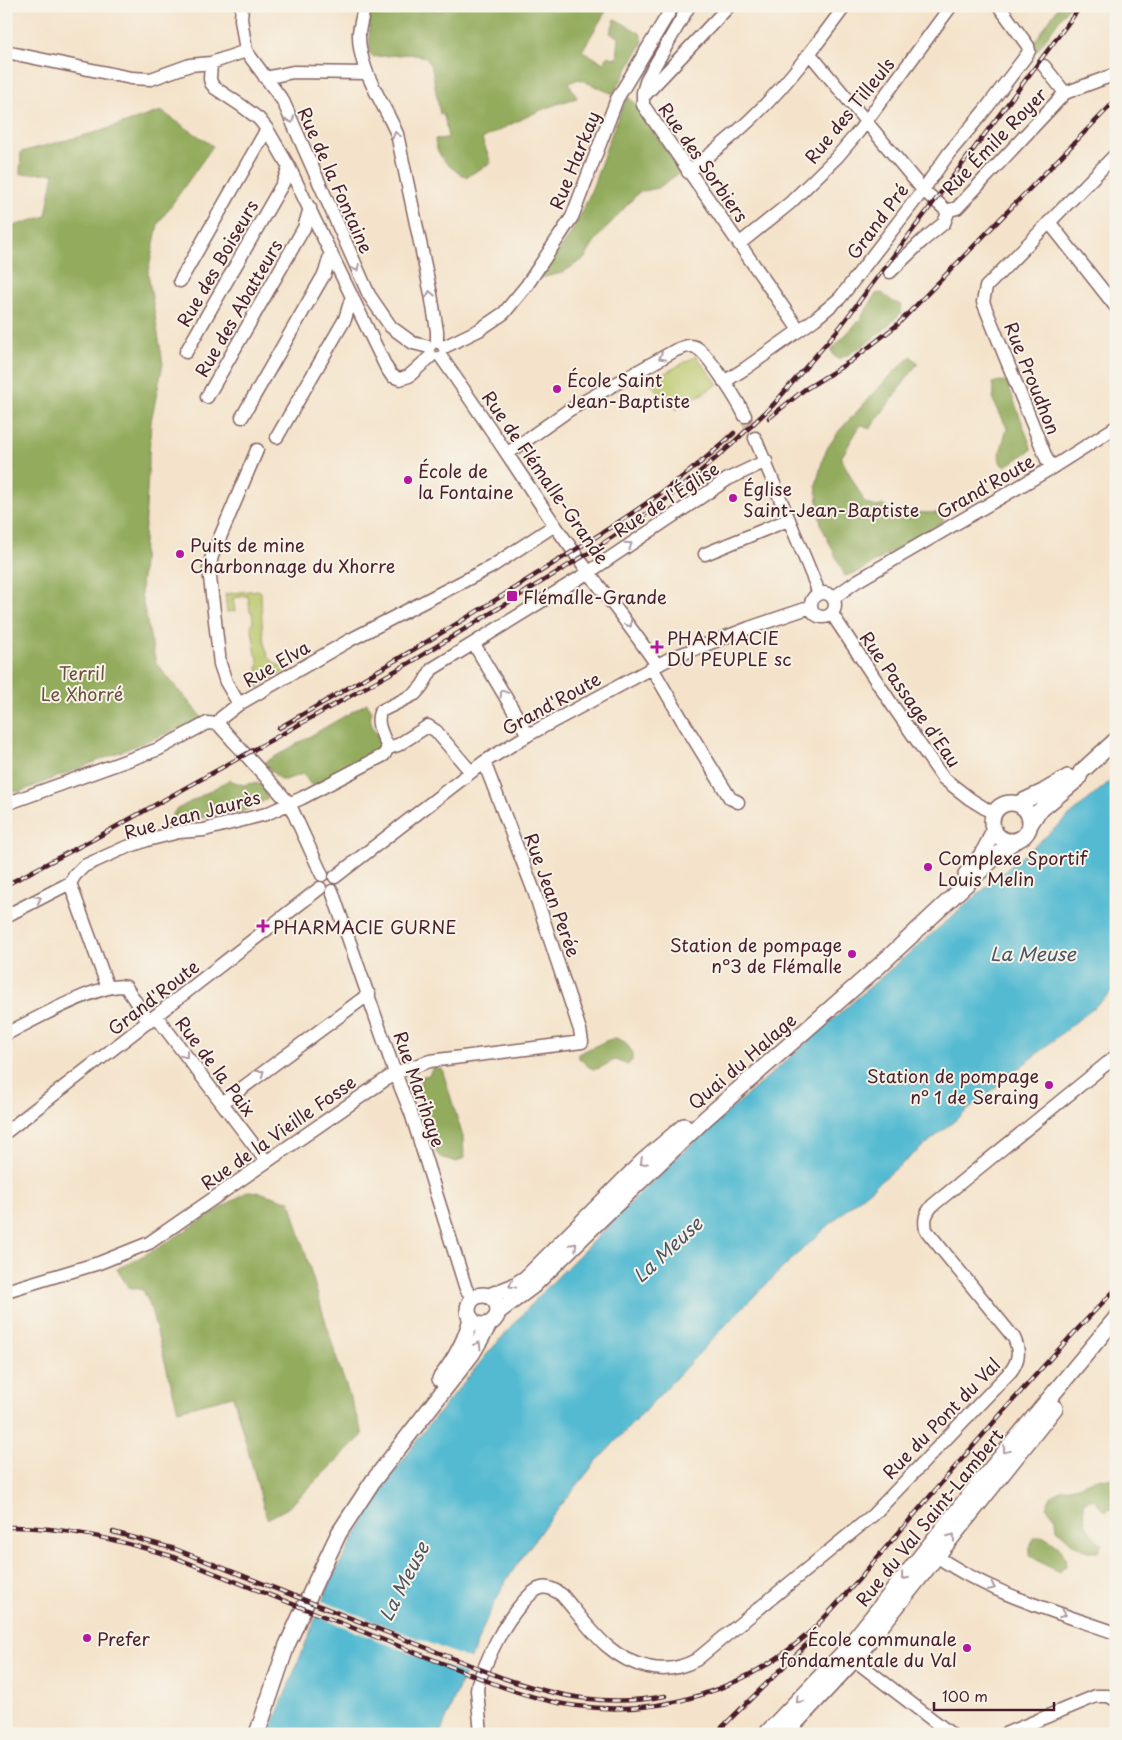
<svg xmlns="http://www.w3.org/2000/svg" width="1122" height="1740" viewBox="0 0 1122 1740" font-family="'Playpen Sans',sans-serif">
<rect width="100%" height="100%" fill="#f7f3e8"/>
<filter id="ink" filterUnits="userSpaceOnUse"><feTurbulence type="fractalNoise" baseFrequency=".02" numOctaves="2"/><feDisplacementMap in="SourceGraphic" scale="10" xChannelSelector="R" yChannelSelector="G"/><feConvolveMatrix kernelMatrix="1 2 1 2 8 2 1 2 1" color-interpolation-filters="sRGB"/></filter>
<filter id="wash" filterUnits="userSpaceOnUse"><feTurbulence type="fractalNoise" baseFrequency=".0096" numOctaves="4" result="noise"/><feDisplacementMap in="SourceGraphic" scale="20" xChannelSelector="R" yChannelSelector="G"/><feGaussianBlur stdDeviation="1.12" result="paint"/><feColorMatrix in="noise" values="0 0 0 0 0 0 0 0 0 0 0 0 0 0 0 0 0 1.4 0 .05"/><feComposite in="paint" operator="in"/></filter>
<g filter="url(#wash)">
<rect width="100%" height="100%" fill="#f4e3ca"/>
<path fill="#b8c668" stroke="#81724a" d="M696,356L718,384L676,410L649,382Z
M258,590L261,592C262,608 261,641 268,655C272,662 279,666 287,669L286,671L257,687V683L260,682L257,667L259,666L257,655H256L251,624L253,623L252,612H250L248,596L233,598L235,611L227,612L225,594Z"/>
<path fill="#92ab5c" stroke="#6e6544" d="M372,6H414L442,11L443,6H609L582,51L604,63L608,56L617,59L619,37L610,33L615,19L640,33L643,42L613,94L579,79L569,83L577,98C544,106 512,124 482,139L491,163L466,177C451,169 436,157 435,139L448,138L445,120L443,114H440L439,109L432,69L426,57L410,54L374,57L370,54L369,21Z
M1059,6H1069L1037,51L1033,44Z
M628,97L637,105L638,110L681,172L658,188L639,192L598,237L585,258L562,273L540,278C555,257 571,236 582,212C600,175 608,133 628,97Z
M161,111L213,146L158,224L148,273L163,364L151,421L141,594L156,663L203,719L19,792L6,790V231L10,227L46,216L54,173L20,174L21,152L101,131Z
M882,293L892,301L901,305L902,311C889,328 858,352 838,359L835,357L831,350L859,321L876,294Z
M911,356L918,363L870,429L861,424L841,458L865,503L877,507L883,505L893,512L939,513L944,521L858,572L845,576L821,525L816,485L823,458L828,447L839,431L888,378Z
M1000,381L1007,382L1031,447V450L1006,466L1001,464L999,457L1007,428L993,400L994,391L992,383Z
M367,703L372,711C366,728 382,733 380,748L340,772L313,785H311L303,774L285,780H280L264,763Z
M229,780L243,785L253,783L263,784L267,799L245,811L175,822L171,816L176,810Z
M616,1038L625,1042L633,1053V1059L628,1065L615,1060C594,1070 596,1075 578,1057V1054L608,1040Z
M433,1067L442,1069L463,1137L464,1158L457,1162L440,1157L436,1152L418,1089L423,1076L429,1075Z
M248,1191C263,1191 275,1199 290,1201L337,1360L363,1435L288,1508L267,1519L233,1396L178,1410L150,1306L143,1290L128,1287L117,1269L158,1248Z
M1096,1478L1116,1479V1507L1105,1512L1094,1499L1084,1502C1082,1523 1087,1530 1102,1544L1098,1552C1080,1553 1069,1540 1057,1529L1056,1518L1046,1507C1054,1487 1061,1491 1077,1486C1083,1485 1090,1480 1096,1478Z
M1042,1536C1056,1544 1066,1549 1066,1566L1060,1572L1050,1568L1029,1555L1030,1548L1034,1538Z"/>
<path fill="#53bad1" stroke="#4e6c7e" d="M1116,776V989L849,1207L795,1256L742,1308L595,1463L543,1528L507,1579L487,1618L440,1734H269L332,1578L376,1499L423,1432L488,1353L538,1297L668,1165L863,993Z"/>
<path fill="#f4e3ca" d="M320,1600L472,1660L466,1675L314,1615Z"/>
</g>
<g filter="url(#ink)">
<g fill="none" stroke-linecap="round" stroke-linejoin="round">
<path stroke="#d2bcaa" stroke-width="12" stroke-dasharray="12 6" stroke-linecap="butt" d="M745,416L755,438"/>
<g stroke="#866463" stroke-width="15">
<path id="minor" d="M242,6L241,19L246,51L283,101L369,295L391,327L413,343L429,347
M364,6C363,15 360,24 359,33C358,70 383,101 397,134L431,294L437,331V342
M689,6L647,79L643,92V105L799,330
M6,52L131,78L151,79L190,65L211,63L246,51
M810,54L923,190L946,210H949
M211,63L210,79L211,83L215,88L242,106L259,119L267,129L289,167L386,367L392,376L400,379L409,376L431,356
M1044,66L1065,93
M265,78L293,72L366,73
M643,97L729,6
M688,172C711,154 734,136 755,115C789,82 817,44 845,6
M949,210L957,208L1065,93L1116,74
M1049,222L1116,307
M739,244L790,203L837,157L859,131L951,6
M890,272L922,241L944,223L949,210
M180,281L267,129
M444,347L479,330L504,313L527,285L572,217L617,99L673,6
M186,352L283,183L289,167
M441,357C480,412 516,468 554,524C587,572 624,617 657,665
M724,382L746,368L815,319L840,298L923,190L949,153L985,110L1026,56L1029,51L1028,46L999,6
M207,397L304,228L310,208
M242,417L325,273L331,252
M277,437L345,319L352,296
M755,438L816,585L818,594
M508,453L569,410L676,350C682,348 689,344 695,347C707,351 739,403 745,416
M1053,467L1047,460L983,302L986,287L1116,154
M705,554L788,520
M811 605a12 12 0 1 1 24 0a12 12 0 1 1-24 0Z
M833,598L857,581L1053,467L1116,427
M832,614L893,706L943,778L970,799L994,814
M474,644L528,735
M652,668L681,718L730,798L738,802
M239,704L226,682L220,664L209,569L212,556L257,450
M218,724L289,803L322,875
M388,748L398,745L428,726L436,731L471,772
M6,804L159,749L207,723L218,724L221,718L239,704L350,640L491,567L555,525
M335,877L484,762L528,735L669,659L749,628L811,607
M70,883L108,988
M332,891L395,1073L411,1113L466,1289L473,1298
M6,916L70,883L75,875L84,866L122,849L147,840L179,832L204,830L266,814L302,798L384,755L388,748C384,737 374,722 381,711L415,694L422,686L432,669L589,572L728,479L766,461
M156,1016L266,1161
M6,1034C28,1023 104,980 126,987L149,1022
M222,1103L369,994
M6,1132L320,888
M6,1291L99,1263L149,1243L395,1073L430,1061L582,1042L580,1030L534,891L484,762
M931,1552C985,1592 1053,1611 1116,1633
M848,1655L951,1734
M481,1734L477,1690L478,1683C490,1653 501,1627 523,1602C528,1597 533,1590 541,1588C549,1586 556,1591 562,1595C587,1624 608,1659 648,1667C664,1671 681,1668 696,1660L873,1515L1011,1371C1019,1360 1020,1351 1014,1338L926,1230C924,1219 925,1214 933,1205L1116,1056
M1005,1734L1096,1696H1108L1116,1700"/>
</g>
<g stroke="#866463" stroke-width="18">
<path id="major" d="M992 822a19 19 0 1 1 38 0a19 19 0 1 1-38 0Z
M1017,804L1043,792L1068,777
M1031,823L1038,812L1078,779L1081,772L1116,740
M966,874C979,861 988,847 994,829
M468 1310a15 15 0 1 1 30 0a15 15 0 1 1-30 0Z
M489,1296L512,1287L526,1278L643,1161L684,1126
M498,1312L533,1286L601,1219L706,1118L880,965L1006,847L1015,841
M440,1379C454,1361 466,1341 471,1318
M257,1734L287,1645L317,1579L339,1533L373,1481L472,1354L490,1323
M766,1734L844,1652L980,1482L1116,1318
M785,1734L854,1660L1055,1408"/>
</g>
<use href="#minor" stroke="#fff" stroke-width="12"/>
<use href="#major" stroke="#fff" stroke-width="15"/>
<g stroke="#4a1f2b" stroke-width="4.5">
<path id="rail" d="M769,418L804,390L851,361L897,325L1116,100
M279,728C369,676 459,624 546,568C611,528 678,486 734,433
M6,885L94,839L411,662L587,554L638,520L687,483L731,445L773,405L837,331L1081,6
M6,1527C63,1526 118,1540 171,1556L500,1686C525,1695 550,1703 577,1706C660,1717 746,1690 809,1633C827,1616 843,1597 860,1578C881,1553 903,1528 925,1502C987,1430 1049,1357 1116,1289
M113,1532L175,1549L503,1678C558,1697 608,1707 665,1696
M715,1734L811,1640"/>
</g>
<use href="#rail" stroke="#f7f3e8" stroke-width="2.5" stroke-dasharray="8" stroke-linecap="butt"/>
</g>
<defs><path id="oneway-chevron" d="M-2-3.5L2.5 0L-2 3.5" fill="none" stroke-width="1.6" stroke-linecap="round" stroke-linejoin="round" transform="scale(1.25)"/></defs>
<g stroke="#ae9aa0">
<use href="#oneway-chevron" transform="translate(291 120) rotate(66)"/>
<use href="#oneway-chevron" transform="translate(396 135) rotate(-106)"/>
<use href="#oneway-chevron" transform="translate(356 268) rotate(65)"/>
<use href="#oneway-chevron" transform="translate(430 294) rotate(-101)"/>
<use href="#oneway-chevron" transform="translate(662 357) rotate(151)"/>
<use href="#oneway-chevron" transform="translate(629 545) rotate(-34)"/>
<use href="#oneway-chevron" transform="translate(629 624) rotate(54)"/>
<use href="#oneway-chevron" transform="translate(503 693) rotate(-121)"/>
<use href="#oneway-chevron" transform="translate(38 899) rotate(-27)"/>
<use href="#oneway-chevron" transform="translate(185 1055) rotate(53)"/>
<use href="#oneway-chevron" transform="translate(261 1073) rotate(-37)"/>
<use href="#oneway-chevron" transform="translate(643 1162) rotate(137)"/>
<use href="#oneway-chevron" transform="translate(574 1246) rotate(-45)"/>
<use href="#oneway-chevron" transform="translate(512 1285) rotate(151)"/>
<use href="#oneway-chevron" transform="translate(478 1345) rotate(-59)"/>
<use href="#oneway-chevron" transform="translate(1006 1450) rotate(130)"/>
<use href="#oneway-chevron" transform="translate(952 1537) rotate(-52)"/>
<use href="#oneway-chevron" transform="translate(904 1577) rotate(129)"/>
<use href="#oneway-chevron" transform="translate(992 1587) rotate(25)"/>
<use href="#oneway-chevron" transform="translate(1063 1614) rotate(21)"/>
<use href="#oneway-chevron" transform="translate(799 1700) rotate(134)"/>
</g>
</g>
<g fill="#b5179e" stroke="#f7f3e8" stroke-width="2">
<circle cx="557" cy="389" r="5"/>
<circle cx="408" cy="480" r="5"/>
<circle cx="733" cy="498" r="5"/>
<circle cx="180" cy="554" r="5"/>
<rect x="506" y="590" width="12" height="12" rx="2.5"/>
<path d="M654.5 639.5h5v5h5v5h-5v5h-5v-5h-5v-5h5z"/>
<circle cx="928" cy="867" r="5"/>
<path d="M260.5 918.5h5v5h5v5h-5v5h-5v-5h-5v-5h5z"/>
<circle cx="852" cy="954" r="5"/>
<circle cx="1049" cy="1085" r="5"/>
<circle cx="87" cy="1638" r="5"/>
<circle cx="967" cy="1648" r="5"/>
</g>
<g text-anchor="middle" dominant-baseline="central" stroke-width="4" stroke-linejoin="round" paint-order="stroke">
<g font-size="18" fill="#4a1f2b" stroke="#f7f3e8">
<text transform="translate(849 110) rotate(-51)">Rue des Tilleuls</text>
<text transform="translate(994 141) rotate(-46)">Rue Émile Royer</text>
<text transform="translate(574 160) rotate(-68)">Rue Harkay</text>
<text transform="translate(704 162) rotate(55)">Rue des Sorbiers</text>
<text transform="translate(336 180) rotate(66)">Rue de la Fontaine</text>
<text transform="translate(877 221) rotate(-53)">Grand Pré</text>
<text transform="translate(217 263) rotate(-60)">Rue des Boiseurs</text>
<text transform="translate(238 308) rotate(-60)">Rue des Abatteurs</text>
<text transform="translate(1033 378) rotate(68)">Rue Proudhon</text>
<text transform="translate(546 477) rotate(55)">Rue de Flémalle-Grande</text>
<text transform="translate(985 486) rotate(-30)">Grand'Route</text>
<text transform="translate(666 499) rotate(-33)">Rue de l'Église</text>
<text transform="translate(276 663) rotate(-30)">Rue Elva</text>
<text transform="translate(911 699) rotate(55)">Rue Passage d'Eau</text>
<text transform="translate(551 703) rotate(-29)">Grand'Route</text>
<text transform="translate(192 814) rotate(-15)">Rue Jean Jaurès</text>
<text transform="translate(553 895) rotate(70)">Rue Jean Perée</text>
<text transform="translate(153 997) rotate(-38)">Grand'Route</text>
<text transform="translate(742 1061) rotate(-41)">Quai du Halage</text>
<text transform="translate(216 1066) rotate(53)">Rue de la Paix</text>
<text transform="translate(420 1089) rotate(71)">Rue Marihaye</text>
<text transform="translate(278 1132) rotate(-35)">Rue de la Vieille Fosse</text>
<text transform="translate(941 1418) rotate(-46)">Rue du Pont du Val</text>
<text transform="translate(929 1517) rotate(-51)">Rue du Val Saint-Lambert</text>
</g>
<g font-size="18" fill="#4a1f2b" stroke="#f7f3e8" text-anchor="start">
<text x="567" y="379">École Saint<tspan x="567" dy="21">Jean-Baptiste</tspan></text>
<text x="418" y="470">École de<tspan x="418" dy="21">la Fontaine</tspan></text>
<text x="743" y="488">Église<tspan x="743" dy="21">Saint-Jean-Baptiste</tspan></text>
<text x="190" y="544">Puits de mine<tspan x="190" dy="21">Charbonnage du Xhorre</tspan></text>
<text x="523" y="596">Flémalle-Grande</text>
<text x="667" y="637">PHARMACIE<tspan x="667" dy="21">DU PEUPLE sc</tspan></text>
<text x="938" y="857">Complexe Sportif<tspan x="938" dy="21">Louis Melin</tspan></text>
<text x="273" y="926">PHARMACIE GURNE</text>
<text x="842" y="944" text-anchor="end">Station de pompage<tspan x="842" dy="21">n°3 de Flémalle</tspan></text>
<text x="1039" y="1075" text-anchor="end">Station de pompage<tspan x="1039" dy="21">n° 1 de Seraing</tspan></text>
<text x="97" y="1638">Prefer</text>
<text x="957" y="1638" text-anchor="end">École communale<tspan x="957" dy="21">fondamentale du Val</tspan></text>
</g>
<g font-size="18" fill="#6b513d" stroke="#f7f3e8">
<text x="82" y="672">Terril<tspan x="82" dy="21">Le Xhorré</tspan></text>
</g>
<g font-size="19" font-style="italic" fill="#4d5565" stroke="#f7f3e8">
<text x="1033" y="953">La Meuse</text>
<text transform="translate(667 1249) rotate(-43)">La Meuse</text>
<text transform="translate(403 1581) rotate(-63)">La Meuse</text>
</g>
</g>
<rect width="1122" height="1740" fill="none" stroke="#f7f3e8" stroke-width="25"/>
<path d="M934 1702v8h120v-8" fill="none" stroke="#4a1f2b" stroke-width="2.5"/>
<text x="942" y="1702" font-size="15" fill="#4a1f2b" stroke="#f7f3e8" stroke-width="4" paint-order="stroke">100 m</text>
</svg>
